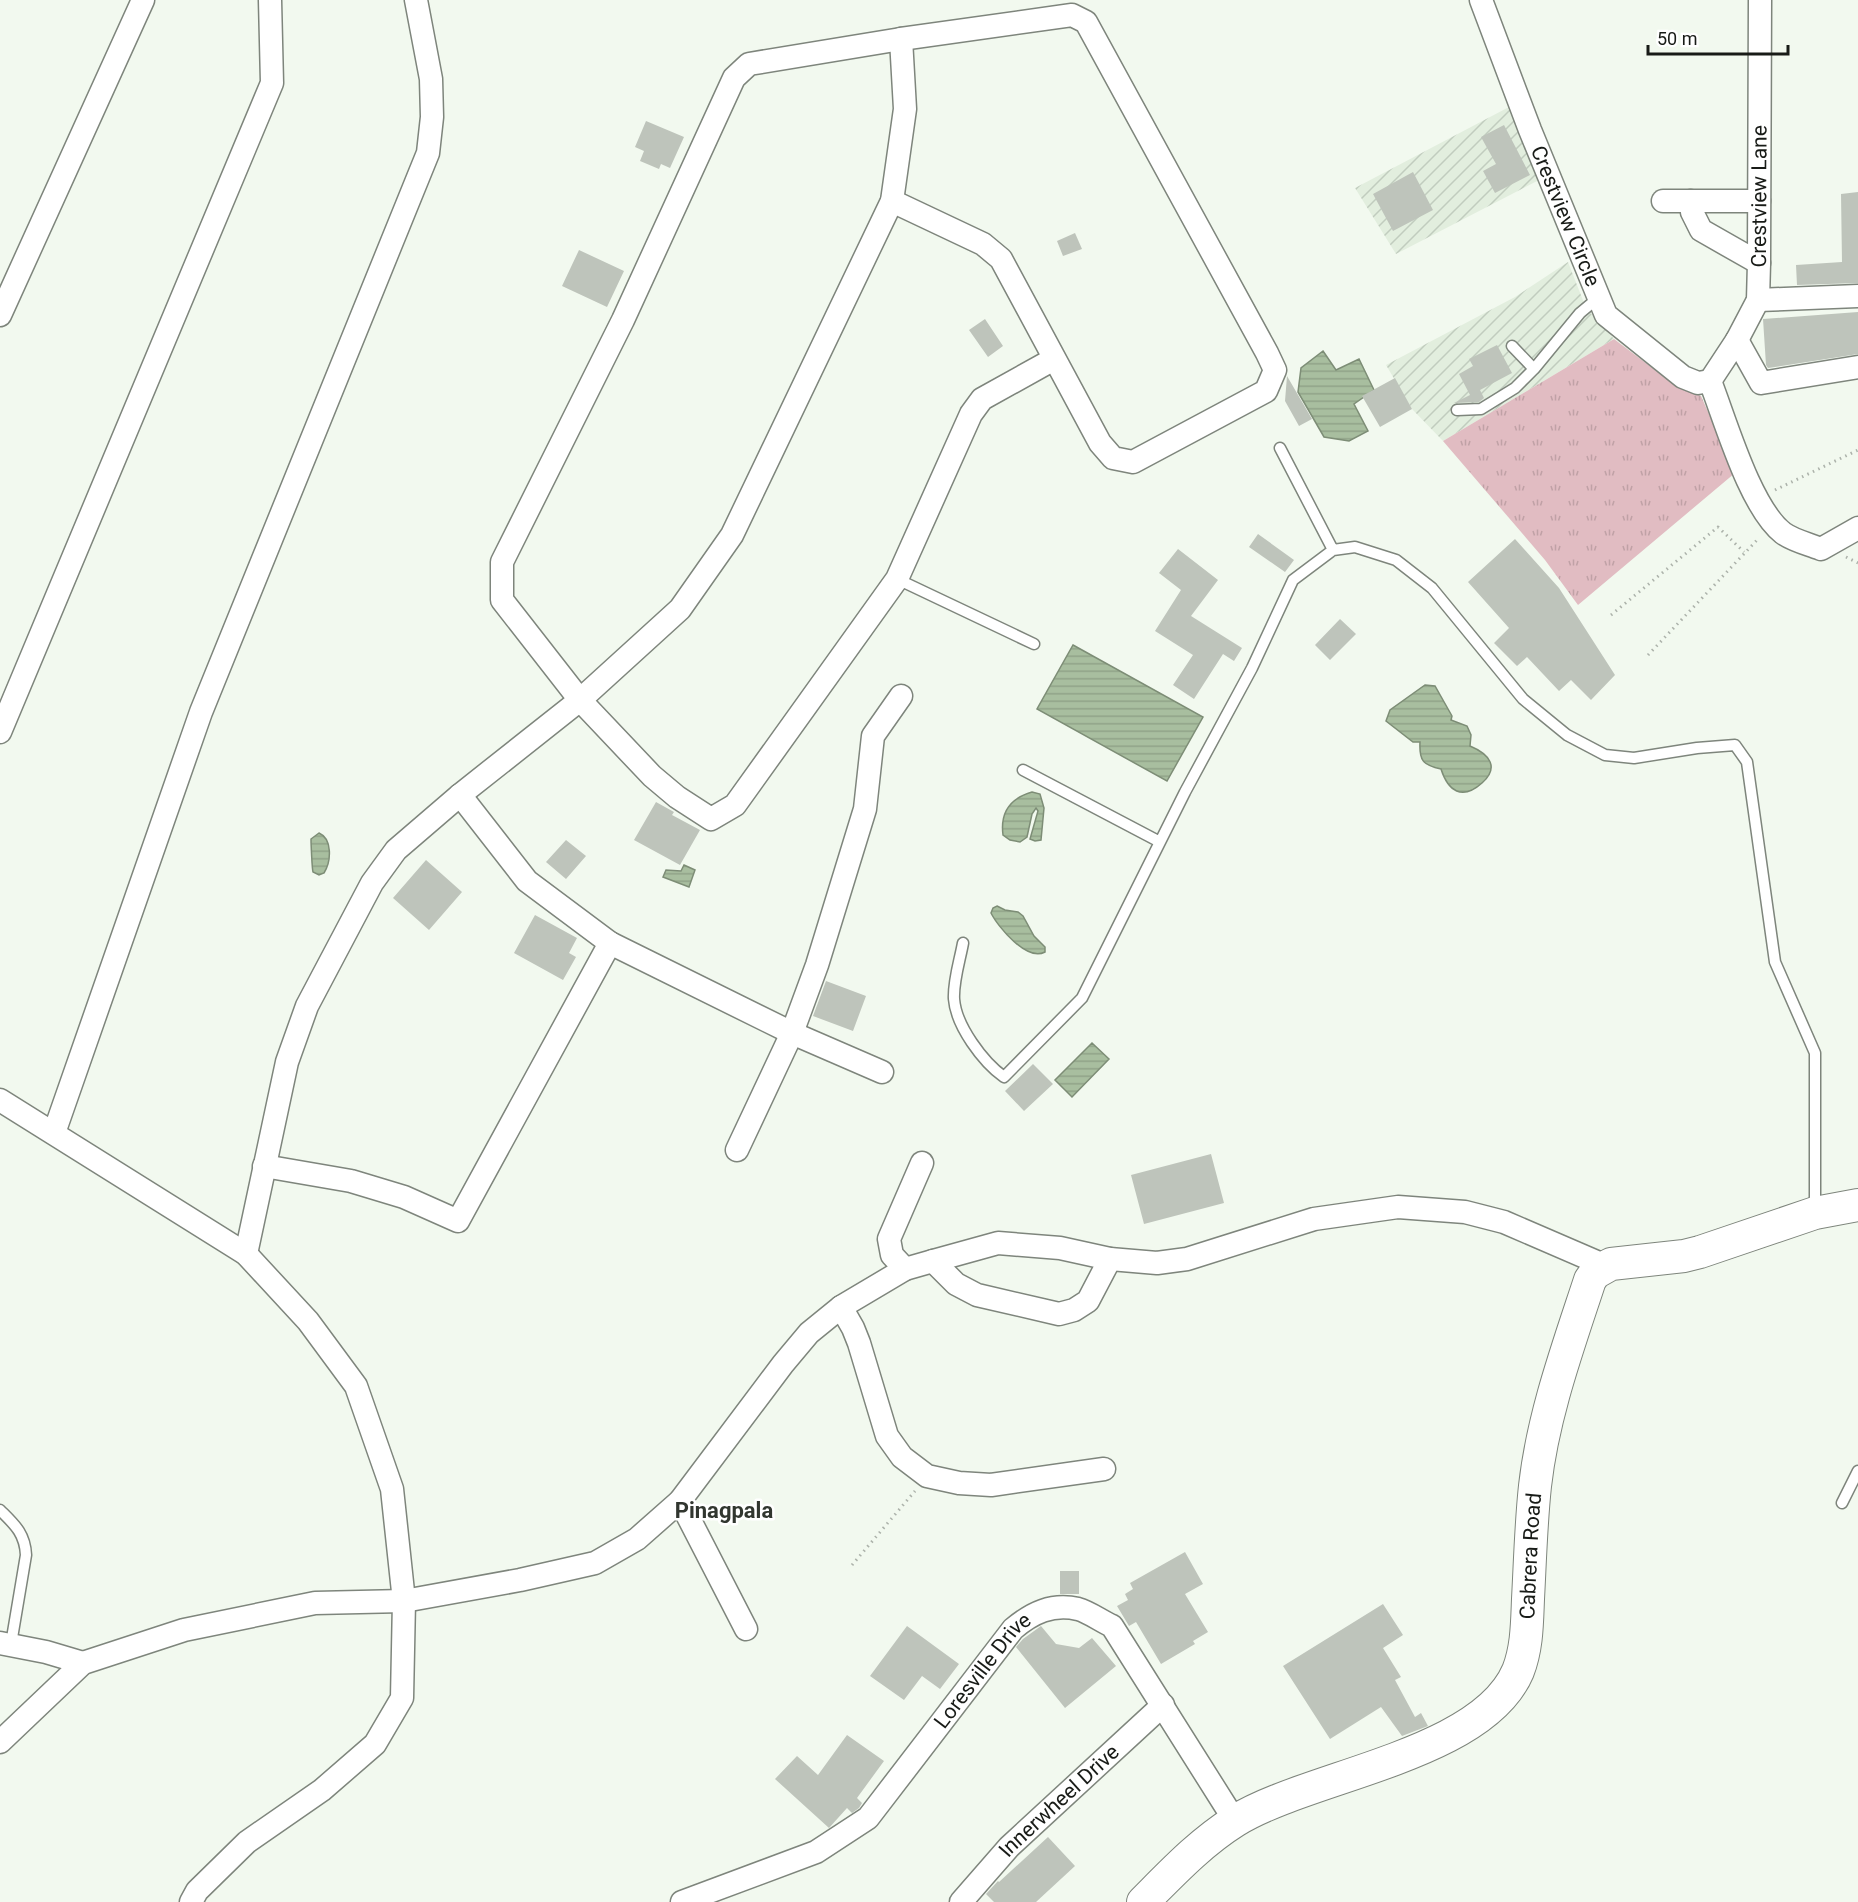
<svg xmlns="http://www.w3.org/2000/svg" width="1858" height="1902" viewBox="0 0 1858 1902" font-family="Roboto,sans-serif">
<defs>
<pattern id="industrial-furrows" width="10" height="10" patternUnits="userSpaceOnUse" patternTransform="scale(1.5)"><rect width="10" height="10" fill="#e2eede"/><path d="M-1 1l2-2M0 10L10 0M9 11l2-2" fill="none" stroke="#c1ccbe"/></pattern>
<pattern id="grass-tufts" width="24" height="20" patternUnits="userSpaceOnUse" patternTransform="scale(1.5)"><rect width="24" height="20" fill="#e1bcc2"/><path d="M3 7l-1-3M5 7V3M7 7l1-3M15 17l-1-3M17 17v-4M19 17l1-3" fill="none" stroke="#c0a1a6"/></pattern>
<pattern id="water-rules" width="6" height="5" patternUnits="userSpaceOnUse" patternTransform="scale(1.5)"><rect width="6" height="5" fill="#a8be9f"/><path d="M0 2.5h6" fill="none" stroke="#90a388"/></pattern>
</defs>
<rect width="100%" height="100%" fill="#f2f9ef"/>
<path fill="url(#industrial-furrows)" d="M1509,107L1539,180L1396,254L1355,188Z
M1568,262L1586,308L1614,339L1443,441L1412,409L1386,365L1515,297Z"/>
<path fill="url(#grass-tufts)" d="M1614,339L1679,388L1701,396L1735,473L1578,605L1545,560L1443,441Z"/>
<path fill="url(#water-rules)" stroke="#7d8d76" stroke-width="1.5" d="M1323,351L1336,370L1359,359L1374,390L1354,404L1368,431L1349,441L1324,437L1298,392L1301,368Z
M1073,645L1203,717L1167,781L1037,709Z
M1425,685L1435,686L1452,716L1451,720L1467,726L1471,735L1470,746C1489,754 1500,767 1482,783C1462,801 1448,791 1441,769C1423,765 1419,761 1420,742H1413L1386,721L1390,710Z
M1032,792L1040,794L1044,808L1041,840L1035,841L1030,839L1038,811L1036,808L1032,814L1027,837L1020,842L1010,840L1003,835C1000,812 1011,798 1032,792Z
M319,833C333,839 331,862 324,873L319,875L313,872C312,869 311,842 311,839Z
M684,865L695,870L689,887L663,877L666,870L681,871Z
M997,906L1005,910L1018,912L1023,916L1034,936L1045,947V952C1027,962 998,927 991,913L993,908Z
M1092,1043L1109,1059L1072,1097L1055,1080Z"/>
<path fill="#bec4bb" d="M646,121L684,137L670,168L661,164L659,169L640,161L644,151L635,147Z
M1504,125L1530,175L1495,193L1483,171L1496,164L1481,137Z
M1413,172L1433,210L1393,231L1373,194Z
M1858,192V283L1797,285L1796,265L1842,262L1841,194Z
M1075,233L1082,249L1063,256L1057,241Z
M579,250L624,271L607,307L562,286Z
M1858,312V354L1768,368L1766,365L1763,319Z
M985,319L1003,346L988,357L969,330Z
M1497,345L1512,373L1480,390L1484,398L1479,402L1454,403L1470,395L1459,374L1473,366L1469,359Z
M1287,376L1312,419L1299,426L1285,401Z
M1395,378L1412,409L1380,427L1362,396Z
M1258,534L1294,560L1285,572L1249,547Z
M1515,539L1559,588L1615,675L1591,700L1571,680L1559,691L1527,657L1517,666L1494,643L1509,628L1468,582Z
M1178,549L1218,580L1191,616L1242,648L1234,661L1223,654L1194,699L1173,685L1193,655L1155,631L1181,590L1159,573Z
M1340,619L1356,634L1330,660L1315,645Z
M656,802L674,812L672,815L700,830L680,865L634,840Z
M566,840L586,856L566,879L546,862Z
M426,860L462,892L429,930L393,898Z
M535,915L577,938L569,953L576,957L563,980L514,953Z
M826,981L866,996L853,1031L813,1016Z
M1033,1064L1053,1084L1024,1111L1005,1091Z
M1211,1154L1224,1203L1144,1224L1131,1175Z
M1185,1552L1203,1584L1185,1594L1208,1632L1193,1641L1195,1644L1161,1664L1136,1622L1129,1626L1117,1606L1128,1600L1125,1594L1133,1589L1130,1583Z
M1060,1571H1079V1594H1060Z
M1383,1604L1403,1635L1383,1648L1401,1677L1395,1680L1415,1717L1421,1713L1428,1726L1402,1736L1381,1707L1330,1739L1283,1666Z
M907,1626L959,1664L940,1689L922,1676L904,1700L870,1676Z
M1041,1626L1056,1644L1079,1648L1092,1638L1116,1666L1065,1708L1016,1647L1023,1639Z
M847,1735L884,1761L857,1798L862,1803L859,1808L852,1813L847,1808L829,1828L775,1779L797,1756L818,1775Z
M1048,1837L1075,1866L1036,1902H994L986,1894L998,1881L999,1882Z"/>
<g fill="none" stroke-linecap="round" stroke-linejoin="round">
<g stroke="#7e857c" stroke-width="13">
<path id="lane" d="M1512,346L1534,369
M1457,410L1481,409L1515,388L1534,369L1580,313L1598,298
M1280,448L1333,550
M897,579L1034,644
M1023,770L1160,842
M963,943C960,960 953,981 954,999C956,1026 983,1062 1004,1077L1082,998L1185,792L1252,668L1293,580L1333,550L1355,547L1396,560L1432,588L1523,699L1567,735L1605,755L1634,758L1697,748L1735,745L1747,762L1775,962L1815,1053V1210
M1842,1503L1858,1471
M0,1510C14,1524 25,1533 26,1555L11,1644"/>
</g>
<g stroke="#7e857c" stroke-width="25">
<g id="street">
<path id="s1" d="M1481,0L1530,130L1606,315L1683,377L1698,383L1710,381"/>
<path d="M892,201L983,244L1001,259L1100,443L1113,458L1133,462L1266,391L1275,370L1267,353L1086,22L1072,15L901,39L749,64L734,78L623,320L502,562V600L580,700L652,776L677,797L711,819L735,805L897,579L971,414L982,399L1054,359"/>
<path d="M1663,201H1759"/>
<path d="M1691,201L1692,212L1701,230L1759,263"/>
<path d="M1758,300L1858,296"/>
<path d="M0,315L143,0"/>
<path d="M1737,340L1761,383L1858,367"/>
<path id="s2" d="M1710,381L1737,340L1758,300L1759,263L1760,0"/>
<path d="M1710,381C1726,422 1750,507 1783,533C1794,541 1809,544 1821,549L1858,528"/>
<path d="M0,732L272,83L270,0"/>
<path d="M460,795L527,881L610,943L792,1033L882,1072"/>
<path d="M0,1100L246,1254L308,1321L356,1386L392,1489L404,1601L402,1698L375,1744L322,1790L247,1842L197,1891L191,1902"/>
<path d="M54,1133L201,712L428,153L432,117L431,79L416,0"/>
<path d="M737,1150L792,1033L817,965L865,809L873,736L901,696"/>
<path d="M264,1166L351,1181L404,1197L458,1221L610,943"/>
<path d="M246,1254L287,1062L307,1006L372,883L396,850L460,795L580,700L680,609L732,535L892,201L905,109L901,39"/>
<path d="M933,1261L956,1284L977,1295L1059,1314L1074,1310L1088,1301L1110,1259"/>
<path d="M905,1269L892,1255L889,1239L922,1163"/>
<path d="M841,1307L853,1328L859,1343L887,1436L902,1457L927,1476L959,1483L991,1485L1104,1469"/>
<path d="M680,1501L746,1629"/>
<path d="M0,1643L46,1652L83,1663"/>
<path d="M0,1742L83,1663L184,1630L315,1603L404,1601L520,1580L595,1563L637,1539L680,1501L783,1364L809,1333L841,1307L905,1269L933,1261L998,1243L1060,1248L1110,1259L1157,1263L1187,1259L1314,1219L1398,1207L1465,1212L1504,1222L1606,1266"/>
<path id="s3" d="M682,1902L816,1852L868,1818L1013,1629C1032,1613 1052,1603 1078,1609C1089,1612 1101,1621 1112,1626L1235,1821"/>
<path id="s4" d="M961,1902L1009,1847L1163,1705"/>
</g>
</g>
<g stroke="#7e857c" stroke-width="34">
<g id="secondary">
<path id="s5" d="M1143,1902C1172,1873 1200,1843 1235,1821C1309,1775 1482,1756 1518,1671C1527,1648 1527,1624 1528,1599C1530,1562 1531,1523 1535,1486C1543,1415 1568,1347 1590,1280L1595,1273L1611,1264L1684,1256L1700,1252L1815,1213L1858,1205"/>
</g>
</g>
<path stroke="#acb2aa" stroke-width="3" stroke-dasharray="1.5 4.5" stroke-linecap="butt" d="M1775,490L1858,450
M1846,557L1858,563
M1611,615L1718,527L1744,552
M1648,655L1759,538
M852,1565L915,1491"/>
<use href="#lane" stroke="#fff" stroke-width="10"/>
<use href="#street" stroke="#fff" stroke-width="22"/>
<use href="#secondary" stroke="#fff" stroke-width="32"/>
</g>
<g text-anchor="middle" dominant-baseline="central" stroke-width="5" stroke-linejoin="round" paint-order="stroke">
<g font-size="21" fill="#181b17" stroke="#fff">
<text stroke="none"><textPath href="#s2" startOffset="198">Crestview Lane</textPath></text>
<text stroke="none"><textPath href="#s1" startOffset="232">Crestview Circle</textPath></text>
<text stroke="none"><textPath href="#s5" startOffset="566">Cabrera Road</textPath></text>
<text stroke="none"><textPath href="#s3" startOffset="392">Loresville Drive</textPath></text>
<text stroke="none"><textPath href="#s4" startOffset="141">Innerwheel Drive</textPath></text>
</g>
<g font-size="22" font-weight="bold" fill="#31362f" stroke="#fff">
<text x="724" y="1510">Pinagpala</text>
</g>
</g>
<path d="M1648 45v9h140v-9" fill="none" stroke="#181b17" stroke-width="3"/>
<text x="1657" y="45" font-size="18" fill="#181b17" stroke="#ffffff" stroke-width="4.5" paint-order="stroke">50 m</text>
</svg>
